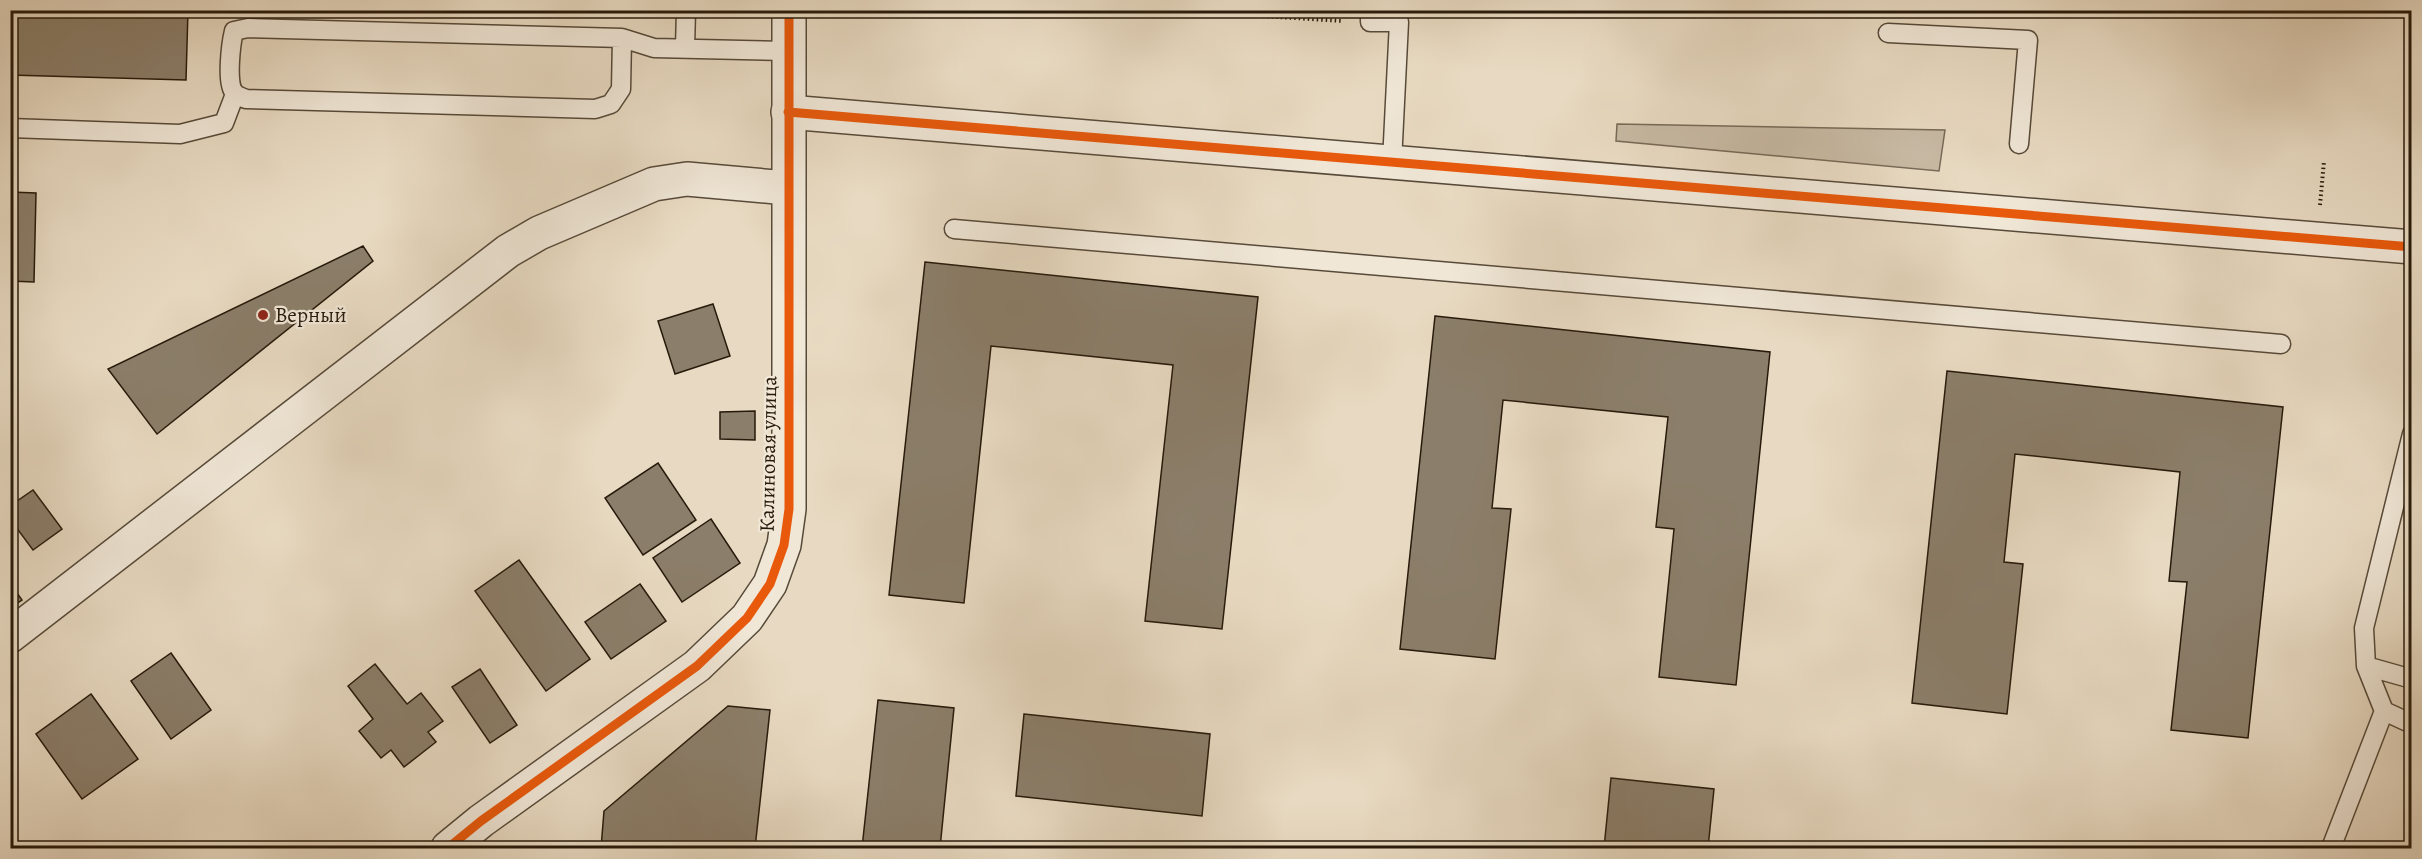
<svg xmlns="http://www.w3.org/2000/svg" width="2422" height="859" viewBox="0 0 2422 859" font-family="Alegreya,serif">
<rect width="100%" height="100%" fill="#e8dac2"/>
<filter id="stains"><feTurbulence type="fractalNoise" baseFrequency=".00333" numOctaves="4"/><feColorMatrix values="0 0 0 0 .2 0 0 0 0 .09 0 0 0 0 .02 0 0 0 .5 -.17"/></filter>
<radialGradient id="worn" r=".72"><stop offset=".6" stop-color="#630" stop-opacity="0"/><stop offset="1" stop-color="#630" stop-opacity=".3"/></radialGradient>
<path fill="#c7b9a3" stroke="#776a57" stroke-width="1.5" d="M1617,124L1945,130L1939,171L1616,141Z"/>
<path fill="#8b7e6a" stroke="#271a0b" stroke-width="1.5" d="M10,10H188L186,80L10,75Z
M10,192L36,193L34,282L10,281Z
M363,246L373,261L157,434L108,369Z
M925,262L1258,297L1222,629L1145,621L1173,365L991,346L964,603L889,595Z
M713,304L730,356L675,374L658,321Z
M1435,316L1770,352L1736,685L1659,677L1674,529L1656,527L1668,417L1503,400L1492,508L1511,509L1495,659L1400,649Z
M1947,371L2283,407L2248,738L2171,730L2187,582L2169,581L2180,472L2015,454L2004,562L2023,564L2007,714L1912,703Z
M755,411V440L720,439V412Z
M658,463L696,520L643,555L605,498Z
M33,490L62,529L33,550L10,519V506Z
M711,519L740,563L682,602L653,558Z
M519,560L590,659L546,691L475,591Z
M10,583L22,600L10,608Z
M640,584L666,621L611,659L585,622Z
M171,653L211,710L171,739L131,681Z
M375,664L407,704L421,693L443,721L428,732L436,742L404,767L391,750L381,758L359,731L373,719L348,686Z
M480,669L517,725L490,743L452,687Z
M91,694L138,759L82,799L36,734Z
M878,700L954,708L940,848H862Z
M728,706L770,710L755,848H601L604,811Z
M1024,714L1210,734L1202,816L1016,796Z
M1611,778L1714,789L1708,848H1604Z"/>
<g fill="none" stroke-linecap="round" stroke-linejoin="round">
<g stroke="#574a39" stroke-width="21">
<path id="service" d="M1370,10V22H1399L1392,162
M1888,33L2028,40L2019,144
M622,38L621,89L611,104L595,109L246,99C242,97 236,96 234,92C226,84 231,43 234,31L248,28L622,38L654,48L788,51
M685,48L686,10
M10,128L180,134L224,123L235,94
M954,229L2281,344
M2366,666L2412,679
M2384,711L2412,724
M2331,848L2384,711L2366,666L2364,628L2412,434"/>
</g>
<g stroke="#574a39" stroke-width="36">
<path id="minor" d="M788,112L2412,247
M10,636L508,251L539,233L654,184L687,179L787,188"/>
</g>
<g stroke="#574a39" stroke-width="36">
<path id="tertiary" d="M448,848L481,821L697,666L747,618L770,584L784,545L789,509V10"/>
</g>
<path stroke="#271a0b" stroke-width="4" stroke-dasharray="1.5 3" stroke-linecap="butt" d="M1164,10L1343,21
M2320,205L2324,161"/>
<use href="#service" stroke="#f0e7d7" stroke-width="18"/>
<use href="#minor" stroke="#f0e7d7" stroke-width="33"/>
<use href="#tertiary" stroke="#f0e7d7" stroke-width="33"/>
<g stroke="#f0e7d7" stroke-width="13">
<path id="cycleway" d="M788,112L2412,247
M448,848L481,821L697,666L747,618L770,584L784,545L789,509V10"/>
</g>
<use href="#cycleway" stroke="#e8590c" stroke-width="9"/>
</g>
<circle fill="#8f2418" stroke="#f0e7d7" stroke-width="2" cx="263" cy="315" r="6"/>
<g text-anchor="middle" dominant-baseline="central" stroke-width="4.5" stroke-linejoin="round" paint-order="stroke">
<g font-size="21" fill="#271a0b" stroke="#f0e7d7" text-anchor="start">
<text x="275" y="315">Верный</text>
</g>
<g font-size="21" fill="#271a0b" stroke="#f0e7d7">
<text transform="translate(768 454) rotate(-89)">Калиновая улица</text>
</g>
</g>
<rect width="2422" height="859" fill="none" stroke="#e8dac2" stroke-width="36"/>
<rect x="12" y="12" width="2398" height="835" fill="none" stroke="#271a0b" stroke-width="3"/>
<rect x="18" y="18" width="2386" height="823" fill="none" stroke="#271a0b" stroke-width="1.5"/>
<rect width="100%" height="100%" filter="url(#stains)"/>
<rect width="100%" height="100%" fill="url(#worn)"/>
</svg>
